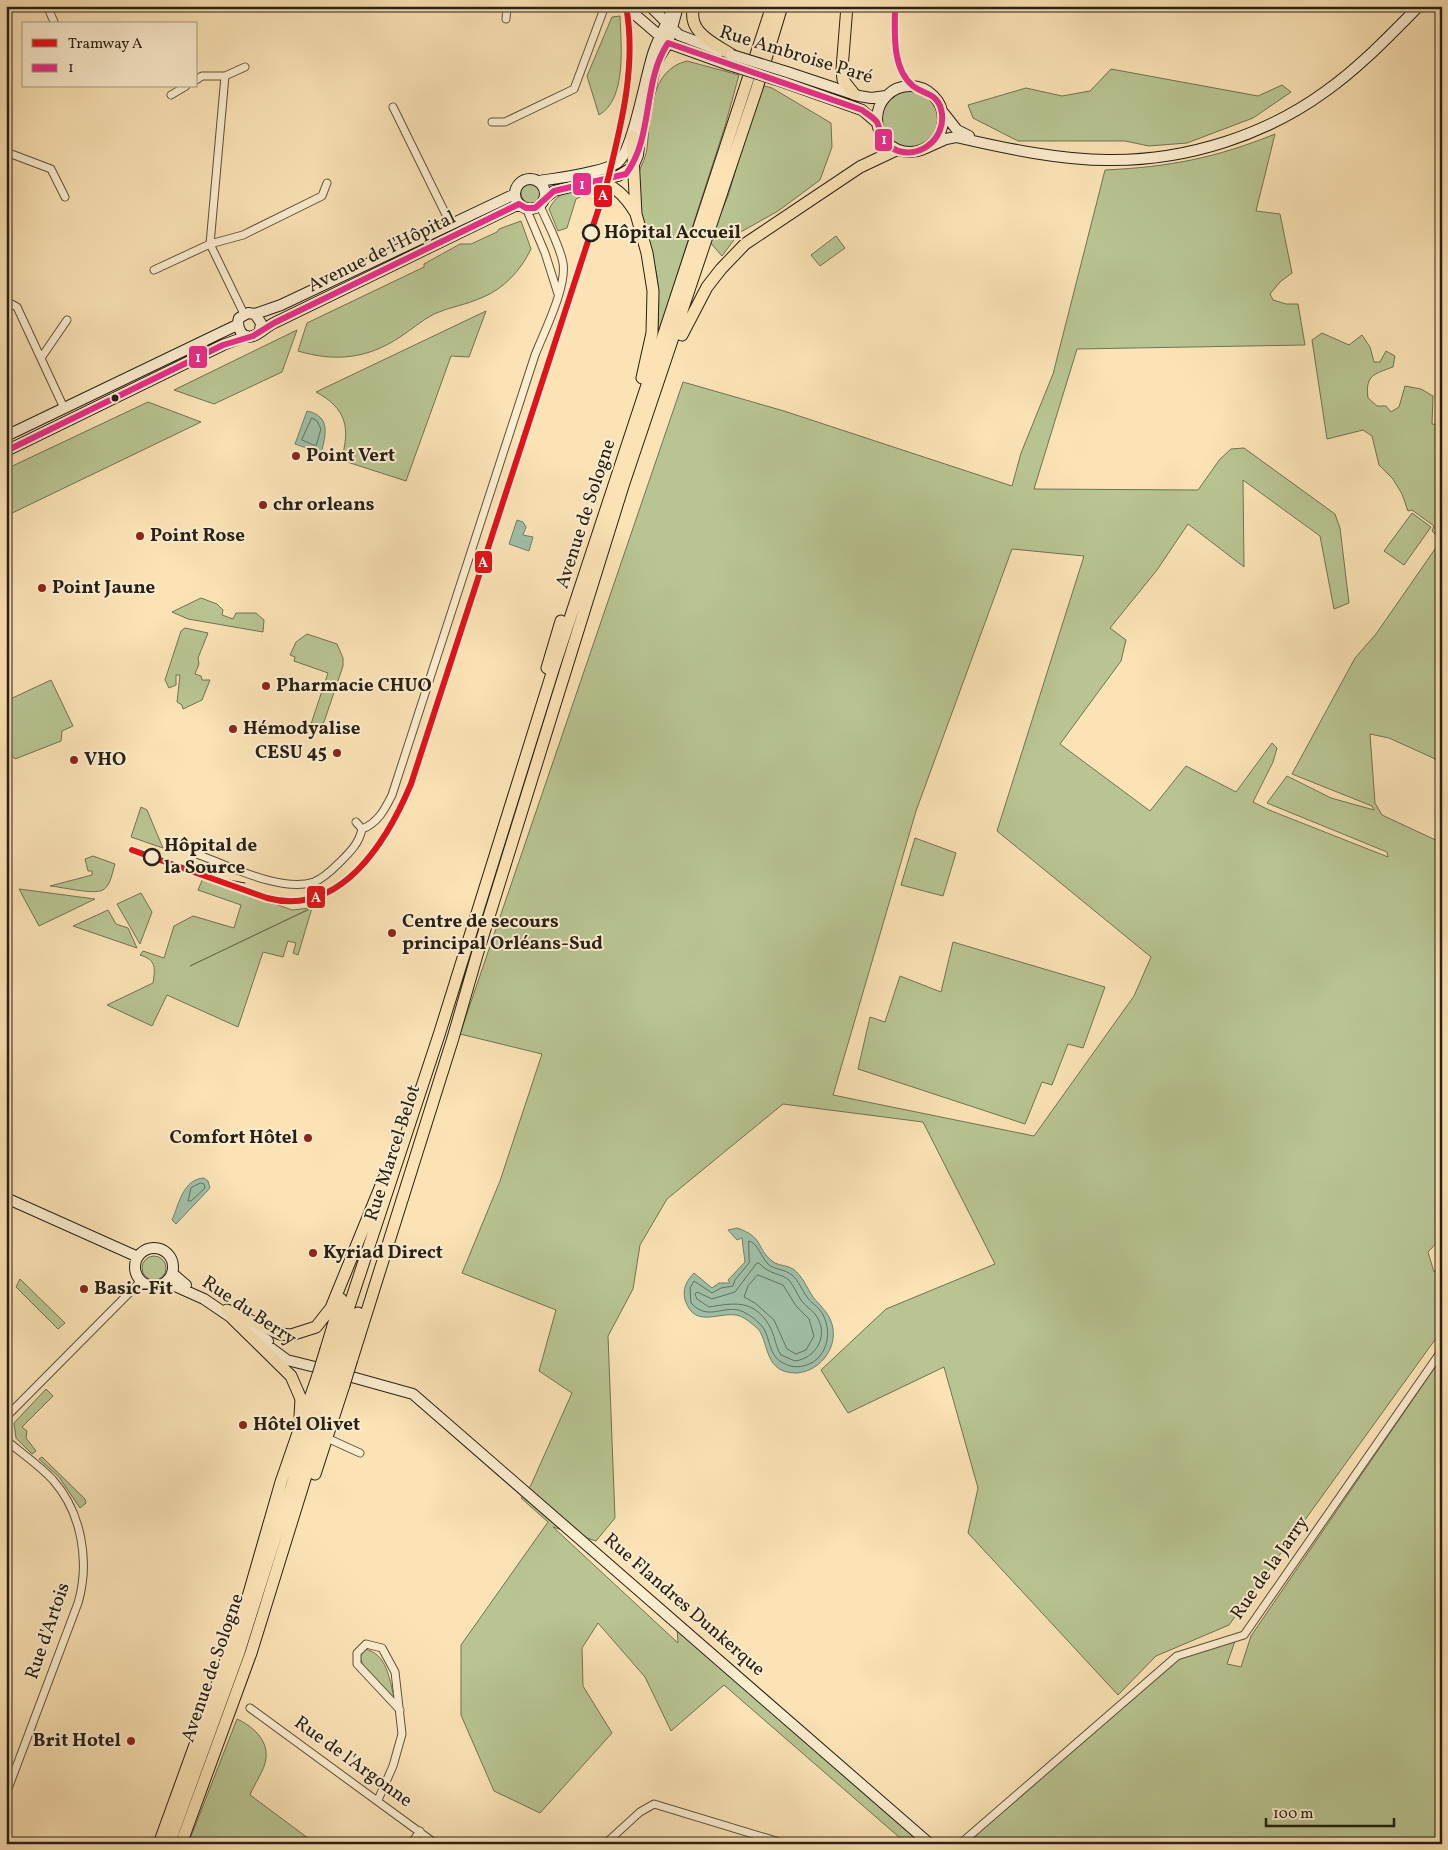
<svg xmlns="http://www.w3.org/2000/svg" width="1448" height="1850" viewBox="0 0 1448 1850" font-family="Vollkorn,serif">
<rect width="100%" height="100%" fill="#fbe3b5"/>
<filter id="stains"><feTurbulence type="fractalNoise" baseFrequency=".004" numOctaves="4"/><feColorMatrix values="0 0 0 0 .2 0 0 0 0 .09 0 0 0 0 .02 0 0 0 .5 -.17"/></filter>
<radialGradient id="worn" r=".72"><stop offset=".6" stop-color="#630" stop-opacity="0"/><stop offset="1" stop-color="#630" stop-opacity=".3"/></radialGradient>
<path fill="#b8c592" stroke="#707254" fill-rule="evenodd" d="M620,16C621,45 627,99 599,115L587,76L612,17Z
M687,61L739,75L725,126L658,334C658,316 660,295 657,277C653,253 634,201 636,180C638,171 646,159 647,148C651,117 649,70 687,61Z
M1111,69L1258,96L1282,85L1291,92L1253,118L1187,143L1149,146L1125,141H1018L973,118L968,105L1026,88L1062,96L1090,91Z
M761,85L772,88L831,123L832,147L820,180L778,211L739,233L722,256L709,241L728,196Z
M882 119a28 28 0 1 1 56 0a28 28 0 1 1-56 0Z
M1275,134L1256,211L1280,214L1292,273L1280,282L1270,294L1273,300L1286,304H1298L1305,345L1077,349L1034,489L1198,490L1220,459L1231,449L1244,448L1335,514L1340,528L1349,603L1334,609L1320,536L1243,480L1244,567L1188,524L1157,570L1110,628L1126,640L1121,661L1060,744L1150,811L1186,766L1236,792L1272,743L1277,748L1273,762L1253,802L1269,810L1388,857L1387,852L1267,803L1287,776L1331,798L1374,810L1372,806L1292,774L1355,658L1376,634L1442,539V762L1389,738L1370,734L1375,803L1382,815L1442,843V1237L1428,1252L1434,1272L1442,1267V1330L1229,1625L1156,1656L1118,1695L968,1533L978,1488L944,1367L848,1413L821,1370L886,1309L995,1264L923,1122L783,1104L667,1199L640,1245L633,1289L608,1336L615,1518L596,1541L553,1527L678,1643L677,1628L922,1844H907L724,1685L671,1731L645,1677L598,1623L582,1648L583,1686L612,1733L540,1813L494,1791L461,1715V1645L548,1522L521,1498L531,1485L572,1393L539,1371L556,1310L462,1273L500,1181L542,1054L460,1034L683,382L784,411L1012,486L1021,453L1053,374L1105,170C1169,167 1216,158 1275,134ZM1012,549L1084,556L997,831L1151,957L1134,996L1034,1136L833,1095L916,811Z
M521 193a10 10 0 1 1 20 0a10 10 0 1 1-20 0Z
M585,189L586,194L576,199L567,228L558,231L549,209C559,191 566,193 585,189Z
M521,221L531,249C521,270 504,289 481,298C466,305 449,307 434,314C422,320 411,330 400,337C367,359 335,362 298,351L307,323L424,267V264L460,244H471L497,232L499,229Z
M836,236L845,248L820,266L811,255Z
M486,311L469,357L451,356L406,481L341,460C351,428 346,408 316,392Z
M297,330L282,372L214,404L174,390Z
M1322,333L1349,345L1362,335L1370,347L1374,362H1380L1386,351L1395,356L1393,367C1374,374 1365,375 1368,398L1377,406H1386L1391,412L1399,407L1405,386L1421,389L1433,396L1432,424L1442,425V527L1436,535L1432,531L1434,526L1412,510L1408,511L1402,494L1393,479L1379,465L1372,436L1363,430L1327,439L1312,340Z
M148,402L201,422L6,516V469Z
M1412,513L1431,527L1404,565L1384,551Z
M201,598L217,604L223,610L222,615L233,619L236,613H256L264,620L263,632L188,619L172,612Z
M185,628L208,633L198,658L199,664L195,674L201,676L202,680H210L202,700L183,709L182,705L177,702L180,675H176V685L169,688L165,680L181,631Z
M307,634L337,644L343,658V666L324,722L315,728L310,727L328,673L294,661L295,657L290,655L296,642Z
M51,680L73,726L62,731L61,741L15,759L6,749V701Z
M141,807L147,810L163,848L131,837Z
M915,838L956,853L943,896L901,885Z
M93,856L115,864C112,873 111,885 103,890C94,895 62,887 50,886L92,875V871H88L85,859Z
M203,878L292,910L311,908L190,966L312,908L298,955L293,953L296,943L288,941L283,957L263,952L238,1027L167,995L152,1026L107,1005L153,983C155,969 157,960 140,955L143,951L164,958L174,926L193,916L234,928L241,905L198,890Z
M19,889L95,899L39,926Z
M141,893L152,912L140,944L117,904Z
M108,910L116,924L128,928L137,948L73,926Z
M953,942L1105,987L1083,1048L1068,1044L1052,1085L1042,1082L1025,1124L858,1069L870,1017L885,1022L900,976L941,992Z
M142 1268a12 12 0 1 1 24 0a12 12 0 1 1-24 0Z
M20,1279L65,1323L58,1329L16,1287Z
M1442,1357V1844H966L1178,1658L1235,1641L1227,1664L1241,1667L1251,1636Z
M46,1389L53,1396L22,1427L27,1431L26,1438L36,1451L32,1454L16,1438L14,1423Z
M42,1457L85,1499L86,1503L80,1508L59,1477L39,1459Z
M365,1649C387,1654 389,1678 394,1697L388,1695L363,1665L360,1657Z
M237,1719C252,1726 268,1739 266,1758C265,1770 254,1784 250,1795L316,1844H188Z"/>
<path fill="#a0bfa7" stroke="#707f6d" d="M307,411C331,416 326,435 321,453L295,444Z
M517,520L523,522L526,527L523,535L533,537L529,551L509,544Z
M204,1178L208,1181L210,1188L176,1224L172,1220C179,1204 183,1179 204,1178Z
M737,1228C764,1237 756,1248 772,1261C778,1266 787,1265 793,1269C802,1275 807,1288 813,1297C821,1307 831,1314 833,1329C836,1351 818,1372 796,1373C765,1373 769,1345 759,1330C755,1326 749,1321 744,1318C725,1306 696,1333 685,1300C682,1289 687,1280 694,1273L712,1288L719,1283H730L728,1280L745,1262L742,1238L737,1240L728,1230Z"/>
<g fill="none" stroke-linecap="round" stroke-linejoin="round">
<path stroke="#64705e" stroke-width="1" d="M312,418L317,421L321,429L316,446L302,440Z
M201,1183L204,1184L205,1188L191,1201H188L191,1188Z
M749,1241C758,1243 761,1257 768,1264C774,1270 785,1269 792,1275C798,1280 802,1290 807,1297C810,1302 816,1305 820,1310C831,1325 830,1347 817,1359C808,1367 795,1369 785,1364C769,1357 771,1342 764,1329C761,1324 753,1317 747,1314C727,1300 710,1324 691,1303L690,1288L694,1281L712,1293L721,1288L733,1286L735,1280L749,1263Z
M759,1263C769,1275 781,1273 789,1280C794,1286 797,1294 801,1300C805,1306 811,1309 815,1314C830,1334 817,1358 795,1361L781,1355C775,1346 775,1335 769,1325C753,1299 734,1303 709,1307L697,1299L695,1294L697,1292L712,1299L735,1292L756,1264Z
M758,1275L783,1285L796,1306L809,1319L814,1336L806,1350L796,1354L787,1349L774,1320L755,1303L744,1297L748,1286Z"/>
<g stroke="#5c513e" stroke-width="9">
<path id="street" d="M47,6L55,24
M506,19L507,6
M225,76L210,244L244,314
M196,80L202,76H225L245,67
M171,95L186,86
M393,107L451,225
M492,122H505L574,89L605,6
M6,152L51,169L65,197
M526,208L545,253L558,294
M154,270L210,244L243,235L322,196L327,183
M6,301L17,307L64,408
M41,358L67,320
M356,822L362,829C378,823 385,809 392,795L535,355C544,332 567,287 563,263C560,246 547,222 540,206
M199,855C230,866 282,893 314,882C322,879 333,869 339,863C349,853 359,844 362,829
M6,1417L141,1281
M327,1438L360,1453
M6,1440C21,1453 39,1465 53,1480C82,1513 90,1562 78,1603L6,1794
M250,1708L436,1844
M378,1800L393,1766L402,1734L395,1672L382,1648L366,1644L357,1653V1664L400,1710
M411,1844L420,1831
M605,1844L640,1812L654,1804L786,1844
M960,1844L1177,1656L1244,1635L1442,1350"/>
</g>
<g stroke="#272016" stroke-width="12">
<path id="secondary" d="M625,6L668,43L729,65
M650,6L679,35L721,51
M787,72L859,96L871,98L886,96
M783,82L862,110L876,122
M877 119a33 33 0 1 1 66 0a33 33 0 1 1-66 0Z
M942,111L957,130L969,136
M926,148L946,139L956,137C1003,148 1064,161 1113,160C1188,160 1266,135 1326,91C1360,67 1389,36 1419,6
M515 194a15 15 0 1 1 30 0a15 15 0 1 1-30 0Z
M539,181C558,178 601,173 617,163C633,153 646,72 654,51C658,39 665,27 670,15
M545,198L554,191L618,176L633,167L638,155L640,137L656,63L668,43L678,6
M255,314L281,305L515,194
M260,330L261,323L255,314L248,313L239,318C236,327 242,340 253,336C260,334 267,326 274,323L519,204
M6,436L237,325
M6,451L223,345L247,336
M6,1198L138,1257
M135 1267a19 19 0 1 1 38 0a19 19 0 1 1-38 0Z
M172,1273L186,1285
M166,1282L204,1299L232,1318
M238,1318L268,1341
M260,1340L287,1360L327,1370
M341,1374L413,1394L930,1844"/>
</g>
<g stroke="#272016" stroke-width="13">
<path id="primary" d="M694,6C686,32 714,43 732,55
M847,6L842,69L843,80L854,94
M632,136L636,214L647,253L653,291L652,333L642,378
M595,181C614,184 625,196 635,212
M682,335L707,287L721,269L745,244L860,167L896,150
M547,668L561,621
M227,1310L280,1334L291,1335L316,1327L331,1308L384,1178
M232,1318L291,1376L301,1399L300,1416
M326,1349L341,1299
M334,1352L439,1035L553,670L772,6
M344,1356L358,1313
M352,1359L453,1038L477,955L623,486L757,88L782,6
M315,1474L344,1385
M159,1844L245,1607L281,1482L318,1375
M169,1844L239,1652L326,1377
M181,1844L251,1653L335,1382"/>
</g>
<use href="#street" stroke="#fcedcf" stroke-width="7"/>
<use href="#secondary" stroke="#fcedcf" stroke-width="10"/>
<use href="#primary" stroke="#fbe3b5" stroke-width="11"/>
<path stroke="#272016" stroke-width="1" d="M197,874L245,883"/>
<g stroke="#272016" stroke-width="12" stroke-linecap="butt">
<path id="secondary-bridge" d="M732,55L787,72
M729,65L783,82"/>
</g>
<g stroke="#272016" stroke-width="13" stroke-linecap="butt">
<path id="primary-bridge" d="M318,1375L326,1349
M326,1377L334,1352
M335,1382L344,1356
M344,1385L352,1359"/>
</g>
<use href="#secondary-bridge" stroke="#fcedcf" stroke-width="10"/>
<use href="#primary-bridge" stroke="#fbe3b5" stroke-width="11"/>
<g stroke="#fcedcf" stroke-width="10">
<path id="bus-1" d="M6,451L223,345L253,336L274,323L519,204L526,208H535L554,191L626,174C654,136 642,82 668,43L862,110C867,114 873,117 877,122C881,130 881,140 889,146C915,165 949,139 941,109C937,93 923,94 913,86C891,68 895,31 895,6"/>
</g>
<use href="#bus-1" stroke="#e92d8b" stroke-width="6"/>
<g stroke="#fcedcf" stroke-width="10">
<path id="tram-1" d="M132,850L267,898C341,918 387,841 411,784L607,183C621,126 637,65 626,6"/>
</g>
<use href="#tram-1" stroke="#e2121a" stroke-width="6"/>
</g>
<g fill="#fcedcf" stroke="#272016" stroke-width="2.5">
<circle cx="591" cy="233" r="8"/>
<circle cx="152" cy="857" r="8"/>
</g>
<circle fill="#272016" stroke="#fcedcf" stroke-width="2" cx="115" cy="398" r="4.5"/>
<g fill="#8f2418" stroke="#fcedcf" stroke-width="2">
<circle cx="296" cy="456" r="5"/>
<circle cx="263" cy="505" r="5"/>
<circle cx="140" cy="536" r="5"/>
<circle cx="42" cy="588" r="5"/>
<circle cx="266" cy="686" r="5"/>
<circle cx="233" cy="729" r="5"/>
<circle cx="337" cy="753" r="5"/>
<circle cx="74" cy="760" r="5"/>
<circle cx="392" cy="933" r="5"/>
<circle cx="308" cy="1138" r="5"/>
<circle cx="313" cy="1253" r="5"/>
<circle cx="84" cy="1289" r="5"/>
<circle cx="243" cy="1425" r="5"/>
<circle cx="131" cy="1741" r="5"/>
</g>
<g text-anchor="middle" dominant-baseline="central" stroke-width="4" stroke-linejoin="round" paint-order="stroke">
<g font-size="19" fill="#272016" stroke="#fcedcf">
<text transform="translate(796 55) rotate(17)">Rue Ambroise Paré</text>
<text transform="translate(382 252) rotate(-26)">Avenue de l'Hôpital</text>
<text transform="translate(586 514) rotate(-72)">Avenue de Sologne</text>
<text transform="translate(393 1153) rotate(-72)">Rue Marcel Belot</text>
<text transform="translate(249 1311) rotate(34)">Rue du Berry</text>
<text transform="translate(1270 1568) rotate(-55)">Rue de la Jarry</text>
<text transform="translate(684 1605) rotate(41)">Rue Flandres Dunkerque</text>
<text transform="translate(48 1631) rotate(-71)">Rue d'Artois</text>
<text transform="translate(213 1668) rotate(-71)">Avenue de Sologne</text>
<text transform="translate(353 1762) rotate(36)">Rue de l'Argonne</text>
</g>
<g font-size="19" font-weight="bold" fill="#272016" stroke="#fcedcf" text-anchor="start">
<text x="604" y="233">Hôpital Accueil</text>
<text x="164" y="846">Hôpital de<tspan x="164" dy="22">la Source</tspan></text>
</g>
<g font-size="19" font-weight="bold" fill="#272016" stroke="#fcedcf" text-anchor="start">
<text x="306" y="456">Point Vert</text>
<text x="273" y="505">chr orleans</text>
<text x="150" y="536">Point Rose</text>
<text x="52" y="588">Point Jaune</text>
<text x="276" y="686">Pharmacie CHUO</text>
<text x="243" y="729">Hémodyalise</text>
<text x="327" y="753" text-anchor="end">CESU 45</text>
<text x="84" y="760">VHO</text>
<text x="402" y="922">Centre de secours<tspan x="402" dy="22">principal Orléans-Sud</tspan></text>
<text x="298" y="1138" text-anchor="end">Comfort Hôtel</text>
<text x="323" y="1253">Kyriad Direct</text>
<text x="94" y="1289">Basic-Fit</text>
<text x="253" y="1425">Hôtel Olivet</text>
<text x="121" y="1741" text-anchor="end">Brit Hotel</text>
</g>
</g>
<g stroke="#fcedcf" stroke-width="2">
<rect x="874" y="128" width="19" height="24" rx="5" fill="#e92d8b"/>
<rect x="572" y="172" width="20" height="24" rx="5" fill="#e92d8b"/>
<rect x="593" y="184" width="20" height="24" rx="5" fill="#e2121a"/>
<rect x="188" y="345" width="20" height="24" rx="5" fill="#e92d8b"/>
<rect x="474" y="550" width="19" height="24" rx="5" fill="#e2121a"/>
<rect x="306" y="885" width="20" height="24" rx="5" fill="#e2121a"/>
</g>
<g font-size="14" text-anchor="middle" font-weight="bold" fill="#fff">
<text x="884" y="144">1</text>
<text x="582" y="189">1</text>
<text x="603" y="200">A</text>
<text x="198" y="362">1</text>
<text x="483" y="567">A</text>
<text x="316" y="902">A</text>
</g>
<rect width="1448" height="1850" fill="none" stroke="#fbe3b5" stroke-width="25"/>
<rect x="8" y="8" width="1433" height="1835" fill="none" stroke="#272016" stroke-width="2.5"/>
<rect x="12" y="12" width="1423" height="1825" fill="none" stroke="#272016"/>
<rect x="22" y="22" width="175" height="65" fill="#fcedcf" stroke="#a79b85"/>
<rect x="32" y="39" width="25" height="8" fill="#e2121a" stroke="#a79b85"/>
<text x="68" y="48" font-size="15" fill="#272016">Tramway A</text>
<rect x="32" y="64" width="25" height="8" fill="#e92d8b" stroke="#a79b85"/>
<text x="68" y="72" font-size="15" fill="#272016">1</text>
<path d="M1266 1818v8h128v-8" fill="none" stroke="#272016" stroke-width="2.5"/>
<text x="1273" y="1818" font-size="15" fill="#272016" stroke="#fcedcf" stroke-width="4" paint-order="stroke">100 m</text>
<rect width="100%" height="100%" filter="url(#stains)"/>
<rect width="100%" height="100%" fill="url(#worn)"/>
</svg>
